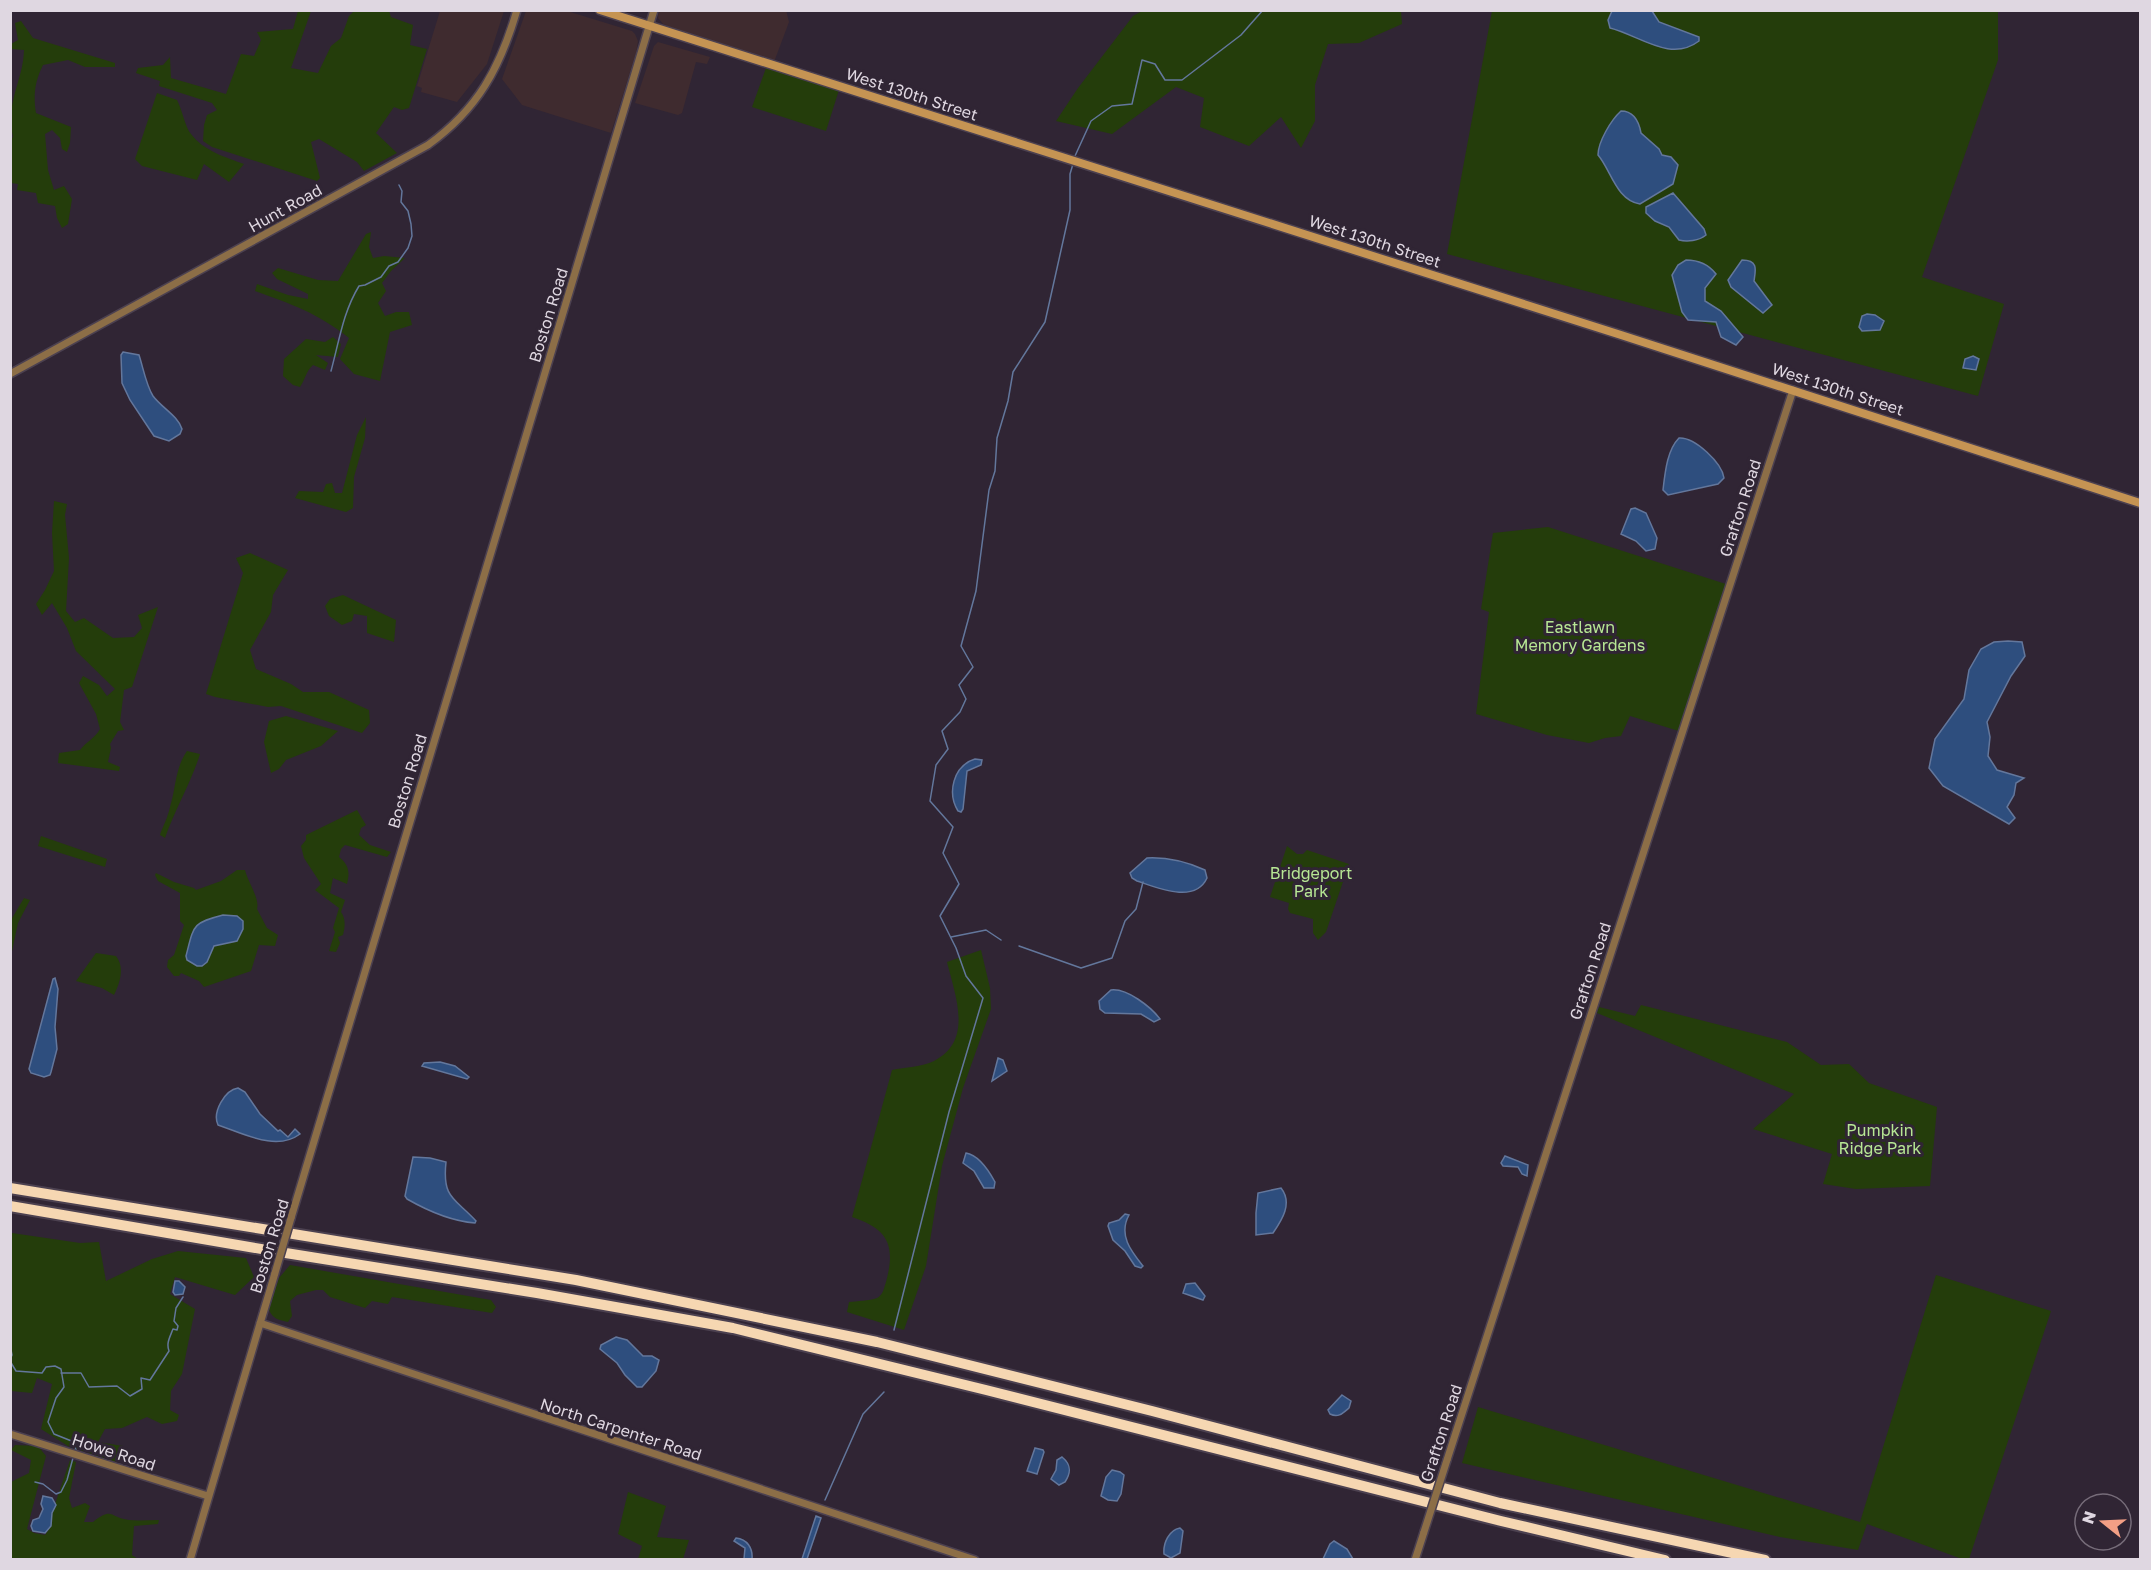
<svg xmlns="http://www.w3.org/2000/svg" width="2151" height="1570" viewBox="0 0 2151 1570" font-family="'Golos Text',sans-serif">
<rect width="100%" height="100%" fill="#302534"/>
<path fill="#3f2b2f" d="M786,10L789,22L774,62L675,29L663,24L658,18L659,11Z
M440,11H504L487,64L457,102L421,92L422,88L417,86Z
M526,11H567L632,31L635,34L638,41L636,53L611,133L522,105L502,79Z
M658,42L710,57L707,64L696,62L682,113L678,115L635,103L654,46Z"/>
<path fill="#243d0b" d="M298,11H311L291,68L318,73L331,46L341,38L349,16L354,11H389L391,17L413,25L410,45L427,49L409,108L402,110L394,107L376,133L397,153L364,171L357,162L319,139L311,142L320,178L317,181L212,147L203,141L204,125L207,115L217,110L212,103L159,86L160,81L136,73L138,68L163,65L170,57L171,78L226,94L241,54L254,56L261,40L257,32L293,29Z
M1142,11H1401L1402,24L1359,43L1328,44L1315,85V121L1301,148L1281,117L1249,146L1200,127L1204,98L1176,87L1112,134L1056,121L1078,88L1133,16Z
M1492,11H1998V60L1922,277L2004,304L1978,396L1447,254Z
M21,21L33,38L115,63V67H85L68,60L43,65C35,81 33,95 36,113L71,127L70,143L67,152L62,149L60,138L52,130L45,134L48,170L54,190L64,186L72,199L68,224L62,228L57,218L55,206L38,203L36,193L17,190L18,184L11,183L10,140L13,137C5,102 23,82 24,50L11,49V44L18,40L15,23Z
M766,68L839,90L826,131L752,107Z
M157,93L177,100C182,109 185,127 191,134C204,151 225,157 244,164L229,182L204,164L197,180L142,166L135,159Z
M371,232L369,247L373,258L384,256L405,258L391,271L382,283L386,291L378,303L385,316L396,312H409L412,325L390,332L380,381L354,374L340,359L349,338C316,312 293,305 255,291L257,284L288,295L308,299V294L277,279L272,273L278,268L318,280L338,281L366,234Z
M333,337L341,344L338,357L316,355L328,363L325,370L313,365C306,371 305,380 300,387L293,385L283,376L284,359L306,339L325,342Z
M366,417L365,438L354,477L353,508L346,512L295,498L299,491L323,492L326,484L332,483L335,493H342L357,435Z
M54,501L67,504L65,515L69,558L66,611L75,622L84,618L113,638L134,637L142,628L138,615L158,607L132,687L124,690L120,722L124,730L118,731L110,744L111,748L108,762L120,767L119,771L58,763L59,753L80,750C86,742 95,738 100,729L96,714L79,683L83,676L99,685L107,696L115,689L76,651L67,628L52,603L42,615L36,604L45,590L54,571L52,533Z
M1548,527L1729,585L1682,732L1630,716L1621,736L1605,738L1589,743L1547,735L1476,714L1489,612L1481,609L1493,533Z
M250,553L288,570L273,595L271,612L250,650L256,669L291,684L303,692H329L369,710L370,723L362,733L281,706L268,707L215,697L206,694L243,573L236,558Z
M343,595L396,620L394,642L367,633V616L354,614L352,621L342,625L329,616L325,606L330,599Z
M286,716L338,731L321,746L286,760L279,769L271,773L264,742L269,721Z
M187,751L200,754C191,783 175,809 165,838L160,835C163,826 168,817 170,807C176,788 175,768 187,751Z
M357,810L366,825L361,828L359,835L370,845L391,852L387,857L345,845L341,849L339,857C349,865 350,872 347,884L333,878L330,893L345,900L341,912C346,919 345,927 343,935L338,937L340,943L336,952L329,951L335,932L333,928L339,908L315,890L321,884L304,858L301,846L306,840V835Z
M41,836L107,859L105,867L38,846Z
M1287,846L1297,854H1303L1307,850L1349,864L1326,932L1318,940L1313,933V919L1290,913L1288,909L1289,903L1270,897Z
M237,870H245C248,882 260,899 257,909L267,928L278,935L275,946L259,945L251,971L204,987L199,981L181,973L179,976H174L167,967L168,960L174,955L184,925L180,921V893L158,881L155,875L156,873L174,882L194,888L196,890L221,881Z
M24,898L30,900L18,923L11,956V920Z
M981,950L990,988L991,1009L963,1088L942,1166L926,1266L904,1330L847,1312L849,1302C857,1301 869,1301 877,1298C883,1295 884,1288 886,1282C896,1245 888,1229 852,1217L892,1070C905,1067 922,1067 934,1061C974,1041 955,995 947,962Z
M96,953L116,956C125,967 120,983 114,995L102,988L76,981Z
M1641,1005L1787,1042L1821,1065L1849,1064L1869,1083L1937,1107L1930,1186L1856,1189L1823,1184L1832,1154L1753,1129L1794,1094L1597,1013L1599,1007L1635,1016Z
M10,1226L12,1233L80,1243L99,1242L106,1281L152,1259L178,1251L246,1258L254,1277L235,1295L175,1277L170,1294L195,1309L182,1374L171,1391L170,1410L179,1415L177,1421L162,1424L147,1417L122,1428L105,1429L98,1442L123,1446L116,1462L68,1446L41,1429L52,1384L37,1378L32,1393L11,1391V1389Z
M290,1265L491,1300L496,1307L492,1313L392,1297L388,1304L372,1301L365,1308L330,1297L323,1290H316L297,1295L290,1301L292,1316L288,1322C279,1320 273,1319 269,1310L279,1278Z
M1936,1275L2051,1311L1969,1559H1962L1867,1524L1858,1550L1780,1537L1462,1463L1478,1407L1860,1522Z
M15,1445L38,1446L46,1456L27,1529L34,1533L45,1535L51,1526L52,1513L70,1460L76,1462L69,1498L72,1508L85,1503L90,1506L84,1522H93C113,1506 110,1518 129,1520C138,1521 149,1520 159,1520L158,1524L134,1526L132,1555L138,1559L11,1560V1482L29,1473L31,1460L11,1450Z
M628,1492L666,1506L657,1537L689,1540L683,1559H638L642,1546L618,1534Z"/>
<path fill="#2e4e7e" stroke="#63779c" stroke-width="1.5" d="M1612,11H1652L1659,22L1699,37V41C1670,63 1639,35 1610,28L1608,20Z
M1621,111C1634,111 1639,122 1641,133L1659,149L1662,155L1671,157L1678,165L1673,184L1640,204C1616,200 1611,170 1598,155C1598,142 1611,120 1621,111Z
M1673,193L1704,229L1706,235C1699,241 1687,242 1679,240L1669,227L1655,221L1646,213V207Z
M1686,260C1698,260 1709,265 1716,274L1705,288V301L1721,311L1743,337L1736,345L1721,337L1716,322L1688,320L1682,312L1672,275L1678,265Z
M1742,260C1758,260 1756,269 1754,281L1772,305L1763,313L1731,287L1728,280Z
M1867,314L1875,315L1884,321L1880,330L1862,331L1859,327L1862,316Z
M123,352L139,355C143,367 146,385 153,396C162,408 178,416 182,429L180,434L169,441L154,436L130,400L122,383L121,355Z
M1973,356L1979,359L1976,370L1963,368L1965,359Z
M1679,438C1695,437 1722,463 1724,478L1718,484L1668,495L1663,490C1665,473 1667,450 1679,438Z
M1635,508L1646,513L1657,538L1655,549L1646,551L1636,541L1621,534L1631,509Z
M2008,641L2022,642L2025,656L2011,676L1987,722L1990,737L1988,756L1997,770L2024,778L2016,783L2014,795L2007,807L2015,818L2009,824L1943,786L1929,768L1935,739L1964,699L1969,670L1981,649L1994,642Z
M975,759L982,760L981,765L967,771L963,809L961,812L958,811C947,793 953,766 975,759Z
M1147,858C1167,857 1187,862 1205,870L1207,878C1195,904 1158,888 1137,881L1132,878L1130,873Z
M223,915L237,916L243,921V929L237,941L214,946L207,962L202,966H197L187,960L186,956C194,925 192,923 223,915Z
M55,978L58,989L55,1027L57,1049L51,1072L50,1075L44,1077L31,1073L29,1069L53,979Z
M1111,990C1127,988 1151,1007 1160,1019L1154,1022L1141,1014L1105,1013L1100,1009L1099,1001Z
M998,1058L1003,1060L1007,1071L992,1081Z
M440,1062L455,1066L469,1077L467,1079L422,1066L424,1063Z
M238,1088L245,1092L260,1114L278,1131L280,1130L288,1137L295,1129L300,1134C276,1152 243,1133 218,1125C212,1112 225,1090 238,1088Z
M966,1153C978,1155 989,1171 995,1182L994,1188H984L974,1171L963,1163Z
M1505,1156L1528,1165L1527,1176L1522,1174L1518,1167L1503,1166L1501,1163Z
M413,1157L430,1158L446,1162C442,1199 455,1198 476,1221L475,1223C450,1221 428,1211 407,1199L405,1196Z
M1281,1188C1293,1203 1282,1220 1273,1233L1256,1235V1213L1258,1193Z
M1125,1214L1129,1215C1118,1235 1131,1251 1143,1266L1141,1268L1135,1266L1125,1251L1113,1240L1108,1226L1109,1223L1119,1220Z
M175,1281H179L185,1287L183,1294L175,1295L173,1292Z
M1195,1283L1205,1296L1203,1300L1183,1293L1186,1284Z
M616,1337L627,1340L643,1356H652L659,1360L656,1371L642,1387H637L625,1375L617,1363L600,1349L601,1345Z
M1342,1395L1351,1401L1349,1408C1342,1414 1338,1418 1330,1414L1328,1410Z
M1035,1448L1043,1450L1044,1452L1037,1474L1027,1471Z
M1062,1457C1072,1465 1071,1473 1065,1482L1059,1485L1051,1479L1056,1470L1057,1460Z
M1112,1470L1120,1472L1124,1475L1121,1494L1117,1501L1108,1500L1101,1496L1106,1477Z
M43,1496L52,1498L56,1505L52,1513L51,1526L45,1533L33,1531L31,1526L33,1520L39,1518L43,1509L41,1504Z
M816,1516L821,1518L807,1559H802Z
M1180,1528L1183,1531L1180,1553L1171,1558L1164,1554C1163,1543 1169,1530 1180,1528Z
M736,1538C747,1539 753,1548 752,1559H744L745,1548L734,1541Z
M1334,1541L1347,1549L1353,1559H1323L1330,1544Z"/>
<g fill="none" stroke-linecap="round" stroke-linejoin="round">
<path stroke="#63779c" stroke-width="1.5" d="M1075,156L1091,121L1112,106L1132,104L1142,60L1155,64L1165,80H1182L1241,35L1263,10
M331,371C339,342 343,312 359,286L365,285L381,277L389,266L398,262L408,248L412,236L411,224L408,211L401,202L402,191L399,185
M951,937L986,930L1001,940
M1019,946L1081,968L1112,958L1125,921L1136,909L1143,882
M894,1330L949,1112L983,998L966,976L956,948L940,916L959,884L943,853L953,827L930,801L936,765L948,749L942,731L960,712L966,699L959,685L973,667L961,646L976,591L989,490L995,471L997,438L1008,401L1013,372L1045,322L1070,210V174L1073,164
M10,1345L12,1355L10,1360
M10,1361L16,1371L42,1373L46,1367L55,1366L61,1369L64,1387L56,1398L48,1422L54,1434L74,1442L76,1450
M61,1373H81L89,1387L117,1386L130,1396L142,1389L141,1378L150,1380L169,1351C166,1343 170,1337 173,1329L177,1330L178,1326L174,1321L176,1308L183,1297
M35,1482L43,1484L56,1494L61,1492L67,1480L73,1458
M825,1500L863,1414L884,1392"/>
<g stroke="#4c4150" stroke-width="10">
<path id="tertiary" d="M10,374L428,145C478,109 500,68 517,10
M291,1218L654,10
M260,1323L975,1560
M10,1434L208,1496
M1447,1460L1793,390
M190,1560L275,1273
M1415,1560L1424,1532"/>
</g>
<g stroke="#4c4150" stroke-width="11">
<path id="secondary" d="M600,10L1621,335L2140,503"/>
</g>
<g stroke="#4c4150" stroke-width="14">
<path id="motorway" d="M10,1188L576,1280L877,1342L1152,1411L1500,1503L1765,1560
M10,1206L273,1251L537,1293L733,1328L986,1390L1501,1521L1665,1560"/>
</g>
<use href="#tertiary" stroke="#8c6e47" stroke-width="7"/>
<use href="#secondary" stroke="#c59453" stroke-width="8"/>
<use href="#motorway" stroke="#f6d7b2" stroke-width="10"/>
<g stroke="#4c4150" stroke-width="10" stroke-linecap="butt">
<path id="tertiary-bridge" d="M275,1273L291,1218
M1424,1532L1447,1460"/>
</g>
<use href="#tertiary-bridge" stroke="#8c6e47" stroke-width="7"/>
</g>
<g text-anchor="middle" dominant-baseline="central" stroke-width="6" stroke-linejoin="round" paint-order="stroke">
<g font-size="16" fill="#dfd7e1" stroke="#302534">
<text transform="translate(912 94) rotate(18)">West 130th Street</text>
<text transform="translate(285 208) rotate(-29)">Hunt Road</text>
<text transform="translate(1375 241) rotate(18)">West 130th Street</text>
<text transform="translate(548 315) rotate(-73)">Boston Road</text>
<text transform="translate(1838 389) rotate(18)">West 130th Street</text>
<text transform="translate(1740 508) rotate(-72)">Grafton Road</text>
<text transform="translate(407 781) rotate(-73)">Boston Road</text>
<text transform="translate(1590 971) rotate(-72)">Grafton Road</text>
<text transform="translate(269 1246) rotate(-73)">Boston Road</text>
<text transform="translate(621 1429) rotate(18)">North Carpenter Road</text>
<text transform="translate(1441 1433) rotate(-72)">Grafton Road</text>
<text transform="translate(114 1452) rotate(18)">Howe Road</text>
</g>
<g font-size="16" fill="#b7e794" stroke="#302534">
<text x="1580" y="627">Eastlawn<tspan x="1580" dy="18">Memory Gardens</tspan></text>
<text x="1311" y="873">Bridgeport<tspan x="1311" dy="18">Park</tspan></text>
<text x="1880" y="1130">Pumpkin<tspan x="1880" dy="18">Ridge Park</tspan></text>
</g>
</g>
<rect width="2151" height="1570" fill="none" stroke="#dfd7e1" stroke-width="24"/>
<g transform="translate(2103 1522) rotate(288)"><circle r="28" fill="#302534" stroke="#766c79" stroke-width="1.5"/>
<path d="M0-4.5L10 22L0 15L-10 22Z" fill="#f39f85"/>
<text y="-9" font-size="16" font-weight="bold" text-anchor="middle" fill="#dfd7e1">N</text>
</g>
</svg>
